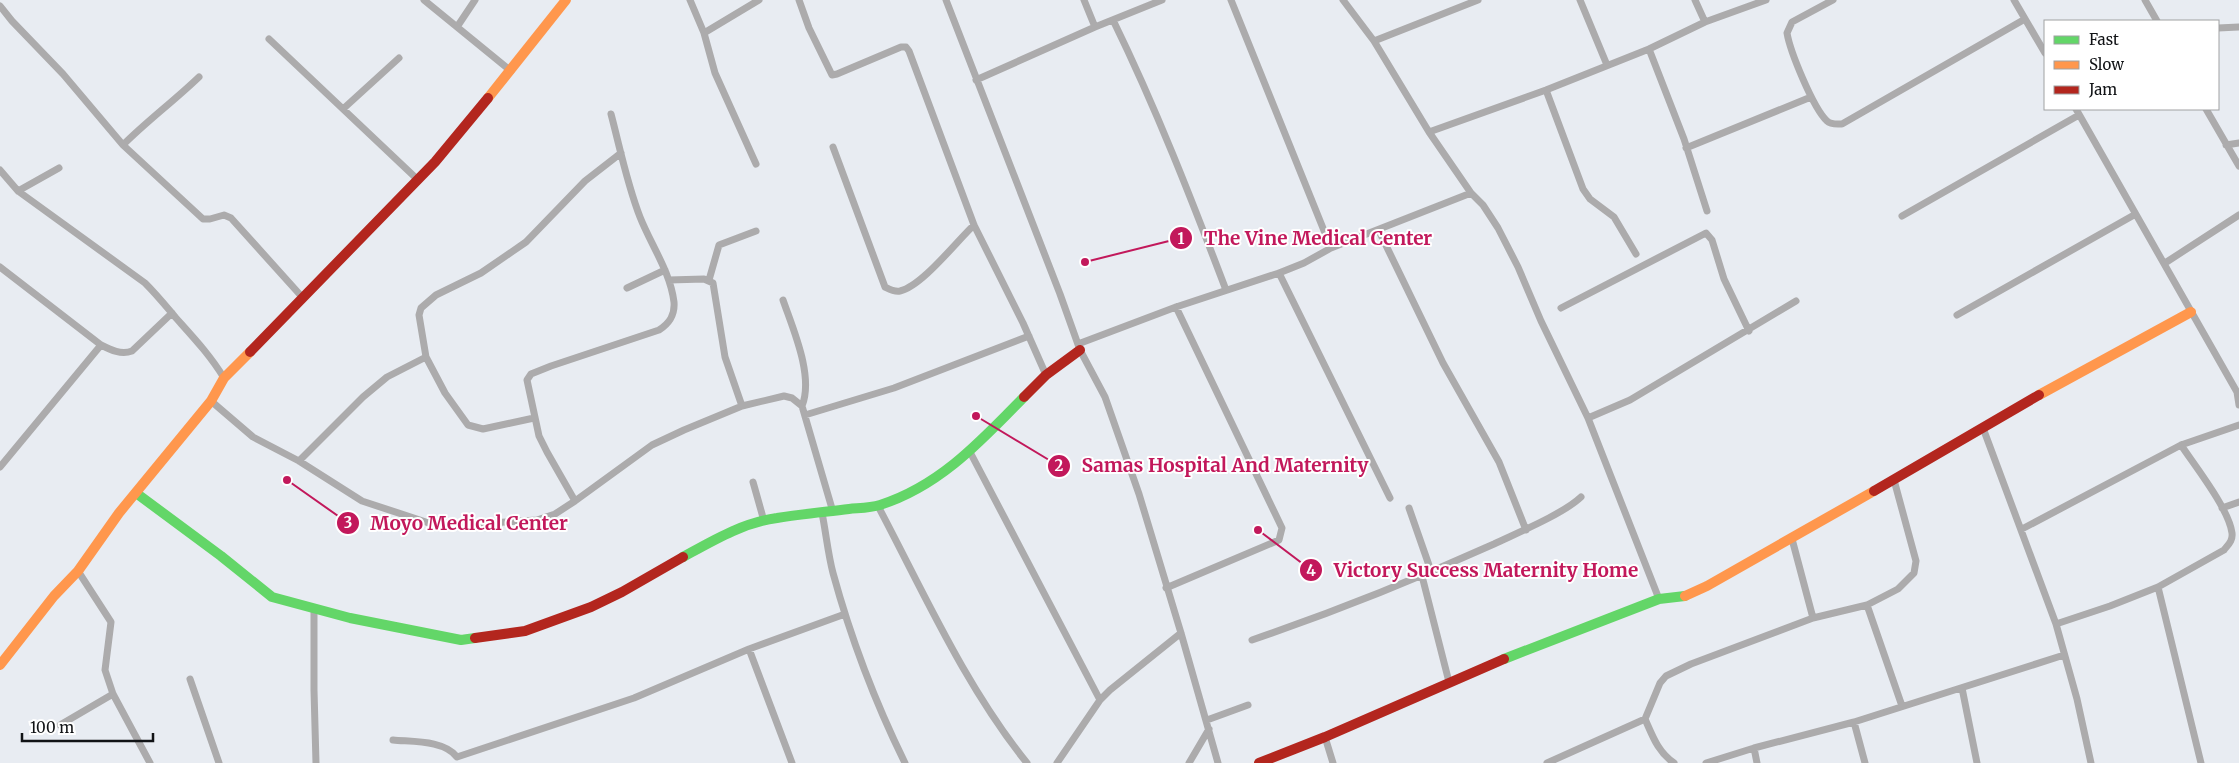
<svg xmlns="http://www.w3.org/2000/svg" width="2239" height="763" viewBox="0 0 2239 763" font-family="Merriweather,serif">
<rect width="100%" height="100%" fill="#e8ecf2"/>
<g fill="none" stroke-linecap="round" stroke-linejoin="round">
<path stroke="#acabac" stroke-width="7" d="M424,0L511,71
M690,0L704,33L715,73L756,164
M799,0L809,28L832,75L837,74L901,47H906L909,51L974,225L1023,323L1046,375
M946,0L1060,294L1080,350L1105,397L1139,494L1181,633L1218,763
M1084,0L1095,27
M1231,0L1331,248
M1343,0L1374,41L1429,132L1471,193L1483,205L1498,228L1518,267L1541,321L1588,418L1659,599
M1580,0L1607,65
M1695,0L1705,22
M1833,0L1792,22L1787,33C1790,51 1813,108 1827,121C1831,125 1837,124 1842,124L2025,19
M2014,0L2045,53
M2145,0L2157,21
M0,6L12,21L63,74L123,145
M1113,20C1156,108 1191,198 1226,290
M457,27L475,0
M2218,28L2239,27
M704,33L759,0
M269,39L417,179
M1374,41L1478,0
M1649,49L1684,139L1707,211
M199,77C174,101 147,121 123,145L203,219H210L224,215L231,218L303,298
M976,80L1095,27L1162,0
M1546,90L1583,189L1590,199L1614,217L1636,254
M343,109L399,58
M2076,109L2237,392L2239,405
M2206,109L2239,166
M1429,132L1546,90L1649,49L1705,22L1766,0
M2226,145L2239,143
M833,147L885,287C889,289 894,292 900,291C922,286 956,242 974,225
M1686,148L1811,97
M0,170L18,191L145,283C157,295 165,305 176,318C193,337 210,355 224,378
M18,191L59,168
M1902,216L2079,115
M1379,231L1443,363L1499,462L1526,530
M2165,263L2239,215
M0,267L101,345C111,350 121,355 132,351L172,313
M1279,273L1390,498
M669,280L704,279L713,283L725,357L742,406
M709,280L719,245L756,231
M627,288L665,270
M783,300C793,329 814,376 802,406
M1561,308L1706,233L1712,240L1724,279L1749,331
M1957,315L2134,215
M1078,344L1176,307L1279,273L1304,263L1331,248L1471,193
M211,401L253,437L299,461L362,501L438,526L537,520L555,514L575,501L652,445L684,430L742,406L784,396L792,398L802,406L833,512
M805,415L894,388L1029,336
M534,418L483,429L468,425L445,393L426,357L419,315L421,308L436,295L481,273L526,242L585,181L621,153
M1588,418L1630,400L1796,301
M1983,428L2056,624L2077,699L2091,763
M970,452L1100,700
M299,461L363,397L387,377L426,357
M0,467L101,345
M753,482L764,521
M575,501L547,452L539,436L527,380L531,374L551,366L659,330C670,323 675,315 674,302C670,271 651,245 640,217C627,184 620,148 611,114
M878,506C924,593 965,686 1027,763
M1409,508L1431,571
M2222,508L2239,502
M822,513C826,533 828,554 833,573C851,639 875,702 905,763
M2022,529L2181,445L2239,425
M1792,539L1813,618
M78,571L111,622L105,670L113,694L150,763
M1422,576L1449,682
M2158,587L2201,763
M1166,588L1279,540L1282,528L1176,307
M1867,605L1902,706
M314,609V690L316,763
M2056,624L2110,606L2158,587L2224,550C2228,545 2233,541 2232,533C2229,509 2195,466 2181,445
M1252,640C1334,612 1414,580 1494,544C1517,533 1563,514 1581,497
M749,649L792,763
M190,679L219,763
M1962,688L1977,763
M1645,719C1653,737 1658,752 1674,763
M1207,720L1248,705
M1854,722L1865,763
M60,725L113,694
M1325,737L1333,763
M393,740C412,742 444,740 457,757L634,698L749,649L845,614
M1754,748L1757,763
M1057,763L1100,700L1110,690L1181,633
M1189,763L1209,729
M1547,763L1645,719L1660,683L1666,676L1691,664L1813,618L1867,605L1898,589L1914,573L1916,561L1894,480
M1706,763L1754,748L1854,722L2064,655"/>
<path stroke="#63d668" stroke-width="10" d="M136,493L221,556L272,597L350,618L461,640L475,638
M683,557C714,540 742,523 777,518C801,514 825,512 849,509C859,508 870,508 880,505C940,486 981,441 1024,397
M1504,659L1659,599L1685,596"/>
<path stroke="#ff974d" stroke-width="10" d="M488,98L566,0
M2039,395L2191,312
M1685,596L1707,586L1874,491
M0,665L54,596L78,571L119,513L211,401L224,378L250,352"/>
<path stroke="#b3261e" stroke-width="10" d="M250,352L435,162L488,98
M1024,397L1046,375L1080,350
M1874,491L2039,395
M475,638L525,631L591,607L622,592L683,557
M1259,763L1325,737L1504,659"/>
</g>
<path fill="none" stroke="#c2185b" stroke-width="2" d="M1085 262L1181 238M976 416L1059 466M287 480L348 523M1258 530L1311 570"/>
<g fill="#c2185b" stroke="#fff" stroke-width="2">
<circle cx="1085" cy="262" r="5"/>
<circle cx="976" cy="416" r="5"/>
<circle cx="287" cy="480" r="5"/>
<circle cx="1258" cy="530" r="5"/>
<circle cx="1181" cy="238" r="12"/>
<circle cx="1059" cy="466" r="12"/>
<circle cx="348" cy="523" r="12"/>
<circle cx="1311" cy="570" r="12"/>
</g>
<g font-size="15" text-anchor="middle" font-weight="bold" fill="#fff">
<text x="1181" y="244">1</text>
<text x="1059" y="471">2</text>
<text x="348" y="528">3</text>
<text x="1311" y="576">4</text>
</g>
<g font-size="19" text-anchor="middle" font-weight="bold" fill="#c2185b" stroke="#fff" stroke-width="4" stroke-linejoin="round" paint-order="stroke">
<text x="1318" y="245">The Vine Medical Center</text>
<text x="1225" y="472">Samas Hospital And Maternity</text>
<text x="469" y="530">Moyo Medical Center</text>
<text x="1486" y="577">Victory Success Maternity Home</text>
</g>
<rect x="2044" y="20" width="175" height="90" fill="#ffffff" stroke="#a0a1a2"/>
<rect x="2054" y="36" width="25" height="8" fill="#63d668" stroke="#a0a1a2"/>
<text x="2089" y="45" font-size="15" fill="#111316">Fast</text>
<rect x="2054" y="61" width="25" height="8" fill="#ff974d" stroke="#a0a1a2"/>
<text x="2089" y="70" font-size="15" fill="#111316">Slow</text>
<rect x="2054" y="86" width="25" height="8" fill="#b3261e" stroke="#a0a1a2"/>
<text x="2089" y="95" font-size="15" fill="#111316">Jam</text>
<path d="M22 733v8h131v-8" fill="none" stroke="#111316" stroke-width="2.5"/>
<text x="30" y="733" font-size="15" fill="#111316" stroke="#ffffff" stroke-width="4" paint-order="stroke">100 m</text>
</svg>
